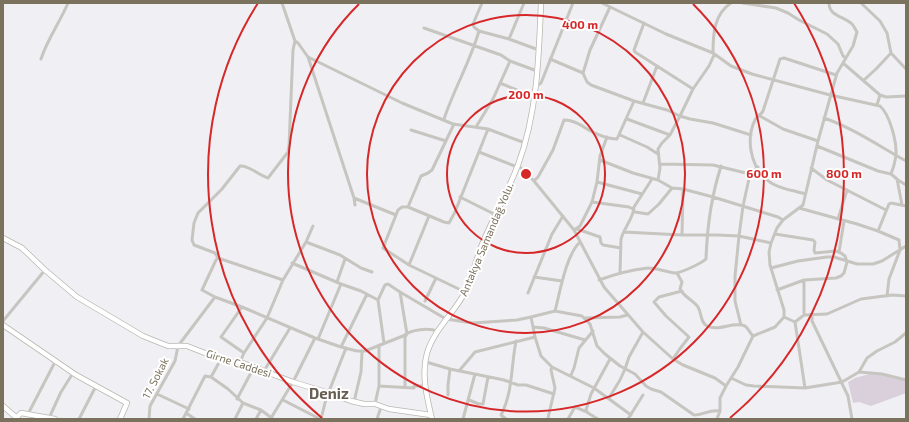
<svg xmlns="http://www.w3.org/2000/svg" width="909" height="422" viewBox="0 0 909 422" font-family="'Exo 2',sans-serif">
<rect width="100%" height="100%" fill="#f0eff4"/>
<path fill="#dad0db" d="M873,373L906,381V393L871,406L859,402L853,403L848,382L855,378Z"/>
<g fill="none" stroke-linecap="round" stroke-linejoin="round">
<g stroke="#bab7b0" stroke-width="6">
<path id="secondary" d="M3,238L22,248L45,270L77,297L143,336L168,346H187L228,362H240L293,382L329,393L351,401L364,404H375L389,409L431,415
M3,325L76,375L127,403L120,419
M3,406L18,419
M17,417L21,413L55,419
M432,419C427,398 421,374 427,353C434,330 453,314 464,294C472,278 476,259 483,242C494,217 508,191 518,165C537,114 539,57 541,3"/>
</g>
<path stroke="#c7c5c0" stroke-width="3" d="M602,3L666,34L713,53L731,66L752,74L830,95L880,106C890,115 897,142 896,156C895,162 893,169 891,174
M743,3L776,8L788,13L799,20L827,34L838,44L843,56L846,58
M829,3C829,16 843,16 852,24C854,26 855,29 857,32L853,46L837,73L818,141L803,205L783,220L777,228L771,243L769,252L770,265L784,310V317L795,322L804,315L827,314L861,299L892,295L906,296
M861,3L880,21L887,33L891,53L906,69
M644,23L634,50L635,52L693,89
M424,28L501,55L510,61L537,71
M479,31L509,39L539,50
M509,39L524,3
M295,41L298,43L308,57L354,198L396,215
M713,53C713,34 714,14 731,3
M308,57L402,103L453,124L488,129L525,143
M41,59C47,40 60,22 68,3
M550,59L583,73L587,82L591,85L634,101L667,110L680,116L693,89L709,66L714,55
M843,63L880,95L886,97L906,96
M583,73L590,50L610,7
M864,80L876,69L891,53
M500,83L534,97
M535,87L541,83L573,3
M643,103L657,66
M877,105L880,95
M760,116L783,129L818,141
M824,118C853,128 879,146 906,161
M444,119C454,89 470,62 479,31L474,27L473,24L482,3
M627,119L670,135
M454,124L432,170L428,173L421,176L408,207H402L398,210L383,248L409,265L465,292
M476,127L493,99L510,61
M411,130L446,141
M620,135L647,147L658,154
M817,146L878,171L891,174L897,179L902,205
M479,152L517,167
M600,160L633,173L658,180L672,188L683,189L713,197L778,217L783,220
M660,164L713,165L750,174
M518,165L534,181L574,230L604,287L643,332L673,359L683,365L715,378L726,386
M811,168L827,180L886,210
M658,180L660,168L658,149L662,143L670,135L680,116L690,119L713,123L751,135
M898,180L906,185
M534,181L538,177L553,150L564,120C572,120 580,124 587,129C595,134 608,139 617,139L634,101
M597,182L642,194
M805,194C793,190 774,188 765,178C750,164 746,138 755,120C757,116 761,115 763,111L780,59L784,58L836,75
M460,197L496,215
M354,198L355,205
M592,202L629,207L633,209
M408,207L444,222L449,223L455,212L488,129
M799,208L857,224L878,231L899,240L900,250L889,279L887,296
M635,212L648,214L659,204L672,188
M838,219L847,190
M577,229L600,237L601,243L603,245L621,248
M574,230L580,226L592,202L597,182L600,156L607,137
M878,231L889,204L891,203L906,206
M624,232L682,235H717L739,236L771,243
M775,234L813,240L815,242L814,250L815,253L836,251L841,253L845,256L847,262L844,273L841,276L836,278L804,280L777,290
M682,235L683,189
M306,242L340,255L361,268L372,272
M839,252L844,221
M292,263L341,284L318,339
M409,265L429,216
M771,268L798,261L827,257H834L857,264H873L882,261L906,246
M620,273L621,239C624,228 634,217 634,207L652,179
M677,273L682,282L680,289C684,297 693,300 698,307C702,314 700,322 707,326C719,332 733,321 745,326C748,328 750,333 753,336L775,327L784,317
M534,277L562,281
M283,280L306,242L313,226
M599,280C615,274 631,270 648,268C658,268 666,272 675,273C681,273 702,263 706,259C707,227 711,197 721,166
M337,282L345,259
M341,284L361,291L378,300
M400,292L407,334L405,337V387
M528,293L552,234L563,216
M215,297L202,290L216,260L218,258
M378,300L385,285L388,284L400,292L446,319L473,323L517,320L531,317
M378,300L384,343
M425,301L436,278
M242,307L221,337L244,353
M555,311C560,292 566,255 580,242
M804,315V280
M812,315V321L848,396L852,419
M585,318L620,317L627,315
M3,321L45,270
M795,322L805,388
M741,325L735,301V276L739,236L743,206L750,174L758,167
M533,327L544,328L585,340
M341,347L367,294
M673,359L679,350L689,337L666,316L654,302L659,297L682,291
M240,362L244,353L267,318L283,280L218,258L215,253L194,245L192,240L194,223L198,213L222,189L240,166C249,165 258,175 268,178L288,152L289,146L293,50L295,41L282,3
M426,362L450,369L504,380L518,385H526L554,394
M264,371L290,328
M459,371L475,352L535,337
M859,372L867,358L877,351L895,342L906,333
M571,375L574,368L579,348L593,331
M211,377L228,389L243,403L261,410L273,419
M731,378L746,385L754,386L805,388L842,382L859,372L882,374L906,380
M379,386L414,388V386H426
M157,394L189,409
M448,395V385L450,369
M609,398L620,380L625,369L629,357L643,332
M237,399L254,367
M283,400L320,419
M469,400L479,404H483L488,377
M354,402L361,372L362,352
M375,404L379,386V345
M186,413L195,419
M28,414L55,362
M631,415L594,388L552,367L541,356L535,337L531,317L555,311L582,316L590,324L597,346L605,354L620,366L635,374L646,386L651,389L661,392L694,415C703,415 710,409 720,411
M49,418L61,392L73,373
M271,418L293,382L315,338
M79,419L96,386
M149,419L150,406L175,361L178,346L215,297L242,307L315,338L341,347L357,351H365L403,336C412,329 428,328 438,331
M183,419L205,376L211,377L221,359
M235,419L243,403
M256,419L261,410
M321,419L326,399L346,348
M377,419L381,407
M463,419L475,374
M506,419L501,415C513,392 511,366 516,341
M550,419L548,418L555,388L551,370L552,367
M568,419L575,407L587,412
M598,419L588,413L586,410L591,394L610,359
M628,419L643,395
M717,419L720,411V398L726,386L738,367L753,336"/>
<use href="#secondary" stroke="#fff" stroke-width="4.5"/>
</g>
<g fill="none" stroke="#d62828" stroke-width="2">
<circle cx="526" cy="174" r="79"/>
<circle cx="526" cy="174" r="159"/>
<path d="M693 4A238 238 0 1 1 359 4"/>
<path d="M322 418A318 318 0 0 1 258 3M794 3A318 318 0 0 1 730 418"/>
</g>
<g text-anchor="middle" dominant-baseline="central" stroke-width="4" stroke-linejoin="round" paint-order="stroke">
<g font-size="11" fill="#7b725e" stroke="#fff">
<text transform="translate(486 239) rotate(-67)">Antakya Samandağ Yolu.</text>
<text transform="translate(239 363) rotate(18)">Girne Caddesi</text>
<text transform="translate(155 378) rotate(-63)">17. Sokak</text>
</g>
<g font-size="15" font-weight="bold" fill="#665f50" stroke="#fff">
<text x="329" y="393">Deniz</text>
</g>
</g>
<circle cx="526" cy="174" r="6" fill="#d62828" stroke="#fff" stroke-width="2"/>
<g font-size="12" text-anchor="middle" font-weight="bold" fill="#d62828" stroke="#fff" stroke-width="4" stroke-linejoin="round" paint-order="stroke">
<text x="580" y="29">400 m</text>
<text x="526" y="99">200 m</text>
<text x="764" y="178">600 m</text>
<text x="844" y="178">800 m</text>
</g>
<rect width="909" height="422" fill="none" stroke="#7b725e" stroke-width="8"/>
</svg>
